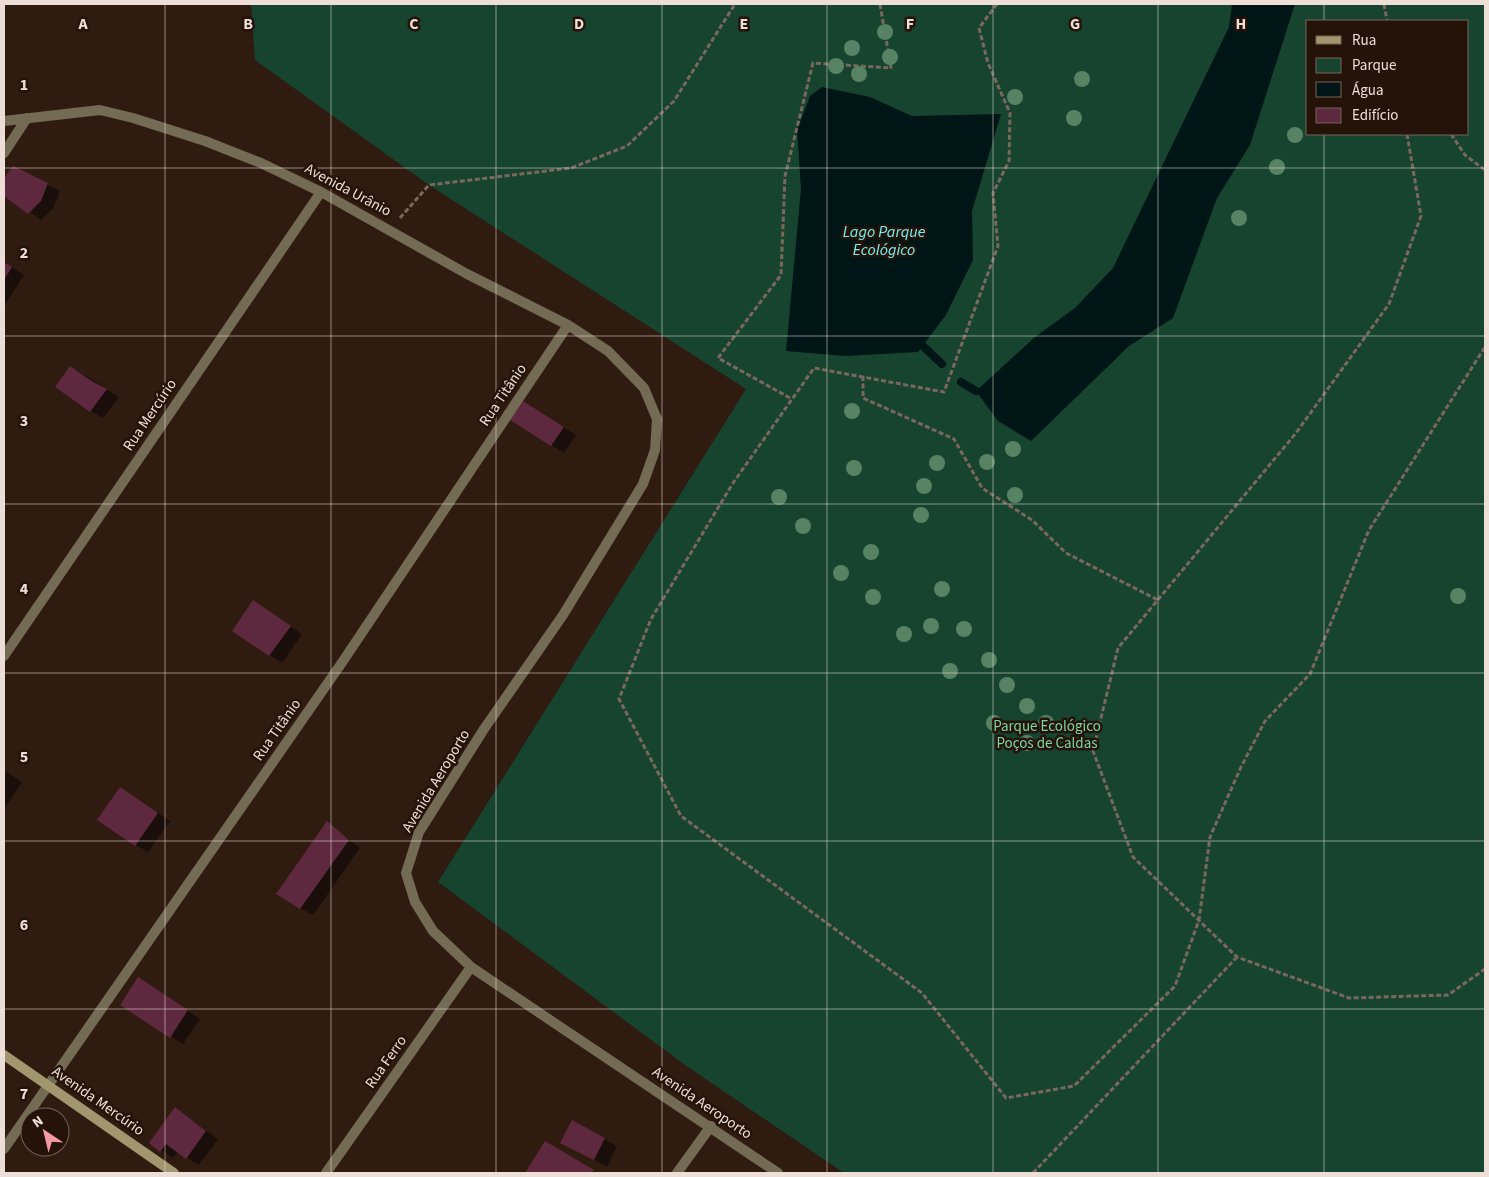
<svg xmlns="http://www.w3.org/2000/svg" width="1489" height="1177" viewBox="0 0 1489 1177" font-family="'Source Sans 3',sans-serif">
<rect width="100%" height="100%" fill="#301b11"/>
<path fill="#16442f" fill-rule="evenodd" d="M251,4H1485V1173H844L685,1065L438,882L746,389L429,185L255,60ZM1308,21H1468V134H1308Z"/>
<path fill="#001515" d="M1232,4H1295L1250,145L1217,198L1173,318L1129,346L1031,441L998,421L976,391L1035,337L1075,308L1113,268L1229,27Z
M822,87L870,97L912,116L1001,114L972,211L973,260L946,315L918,352L845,356L786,351L801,189L797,130L810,96Z"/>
<path fill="#0007" d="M13,167L60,191L53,208L41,220L4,194V180Z
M4,262L24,275L4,306Z
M71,367L119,397L103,418L77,403L57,387Z
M536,410L576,435L564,453L551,445Z
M253,601L302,634L282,663L269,655Z
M4,770L22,782L4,809Z
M121,788L170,821L148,852L136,845Z
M327,823L360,848L313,915L300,908Z
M151,986L200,1019L183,1044L122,1005Z
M176,1109L218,1139L199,1165L178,1152L173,1158L150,1143Z
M572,1122L617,1146L607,1167L574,1149Z
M558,1149L597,1173L527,1172Z"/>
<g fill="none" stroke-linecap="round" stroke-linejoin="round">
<path stroke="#001515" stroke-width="8" d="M923,346L942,364
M961,382L976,391"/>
</g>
<path fill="#5e293f" d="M13,166L48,183L41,201L28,214L4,196V178Z
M4,262L12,267L4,280Z
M70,366L93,382L107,389L90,412L55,387Z
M523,401L564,427L551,446L510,420Z
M253,600L291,626L269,656L232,631Z
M120,787L158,813L135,846L97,820Z
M327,821L349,840L300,909L276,894Z
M138,977L188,1010L170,1038L120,1005Z
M175,1107L206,1131L186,1159L166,1144L160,1152L149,1143Z
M572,1120L605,1138L594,1160L560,1143Z
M545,1141L594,1170L592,1173H525Z"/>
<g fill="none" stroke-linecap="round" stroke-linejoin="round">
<path stroke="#7a675f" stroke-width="3" stroke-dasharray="5 2.5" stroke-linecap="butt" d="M997,4L979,28L988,63L1010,113L1009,161L993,193L998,246L944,392L814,368L733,483L651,619L619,699L681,816L922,993L1006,1098L1074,1086L1175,986L1199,920L1210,837L1241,767L1265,721L1310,674L1369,530L1485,347
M1384,4L1387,21
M1407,134L1421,216L1389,304L1296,433L1118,648L1093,751L1133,857L1237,957L1349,998L1448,995L1485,969
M1451,134L1465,155L1485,170
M400,218L429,185L571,168L627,146L674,101L735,4
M863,376V398L954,439L982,488L1032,520L1066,553L1158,600
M790,398L718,358L781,275L785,176L813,63L891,68L880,4
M1033,1173L1237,957"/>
<path stroke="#736b53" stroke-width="10" d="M4,121L100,110L133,118L205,141L261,163L321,192L467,274L568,325L608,351L644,388L657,419L655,450L643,484L563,615L484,729L419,832L406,873L415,902L433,931L471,967L778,1173
M4,153L27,118
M4,656L321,192
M4,1149L341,664L568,325
M326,1173L471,967
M677,1173L711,1126"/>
<path stroke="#a2966f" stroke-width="10" d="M4,1055L174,1173"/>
</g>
<g fill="#588264">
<circle cx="885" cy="32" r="8"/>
<circle cx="852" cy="48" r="8"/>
<circle cx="890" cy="57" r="8"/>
<circle cx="836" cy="66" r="8"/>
<circle cx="859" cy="74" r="8"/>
<circle cx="1082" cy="79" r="8"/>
<circle cx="1015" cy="97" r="8"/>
<circle cx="1074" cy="118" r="8"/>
<circle cx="1295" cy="135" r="8"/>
<circle cx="1277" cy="167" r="8"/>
<circle cx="1239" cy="218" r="8"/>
<circle cx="852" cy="411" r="8"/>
<circle cx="1013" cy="449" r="8"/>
<circle cx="987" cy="462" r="8"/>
<circle cx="937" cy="463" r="8"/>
<circle cx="854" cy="468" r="8"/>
<circle cx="924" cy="486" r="8"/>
<circle cx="1015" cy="495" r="8"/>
<circle cx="779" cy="497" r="8"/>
<circle cx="921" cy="515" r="8"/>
<circle cx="803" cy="526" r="8"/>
<circle cx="871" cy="552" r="8"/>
<circle cx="841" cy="573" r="8"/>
<circle cx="942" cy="589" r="8"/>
<circle cx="1458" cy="596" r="8"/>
<circle cx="873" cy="597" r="8"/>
<circle cx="931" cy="626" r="8"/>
<circle cx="964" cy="629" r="8"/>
<circle cx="904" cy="634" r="8"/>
<circle cx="989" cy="660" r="8"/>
<circle cx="950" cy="671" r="8"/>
<circle cx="1007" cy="685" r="8"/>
<circle cx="1027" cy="706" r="8"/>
<circle cx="994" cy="723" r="8"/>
<circle cx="1046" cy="723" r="8"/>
<circle cx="1027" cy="743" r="8"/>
</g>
<path fill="none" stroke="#edded8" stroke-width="1" stroke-opacity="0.55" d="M165,4V1173M331,4V1173M496,4V1173M662,4V1173M827,4V1173M993,4V1173M1158,4V1173M1324,4V21M1324,134V1173M4,168H1485M4,336H1485M4,504H1485M4,673H1485M4,841H1485M4,1009H1485"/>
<g text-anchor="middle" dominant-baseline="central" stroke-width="5" stroke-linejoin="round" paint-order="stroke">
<g font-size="15" fill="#edded8" stroke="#251208">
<text transform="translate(348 190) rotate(28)">Avenida Urânio</text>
<text transform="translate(503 395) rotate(-56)">Rua Titânio</text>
<text transform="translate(150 415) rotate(-56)">Rua Mercúrio</text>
<text transform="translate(277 730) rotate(-55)">Rua Titânio</text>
<text transform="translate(436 781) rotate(-59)">Avenida Aeroporto</text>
<text transform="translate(386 1062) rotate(-55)">Rua Ferro</text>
<text transform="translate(98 1101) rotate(35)">Avenida Mercúrio</text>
<text transform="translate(702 1103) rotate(34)">Avenida Aeroporto</text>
</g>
<g font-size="15" fill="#79d6a7" stroke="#251208">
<text x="1047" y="726">Parque Ecológico<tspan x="1047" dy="17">Poços de Caldas</tspan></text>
</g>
<g font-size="16" font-style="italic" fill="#73f1f2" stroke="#251208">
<text x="884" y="232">Lago Parque<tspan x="884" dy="18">Ecológico</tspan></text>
</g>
</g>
<g font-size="16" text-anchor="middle" font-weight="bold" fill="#edded8" stroke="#251208" stroke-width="5" stroke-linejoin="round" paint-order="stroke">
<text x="83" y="29">A</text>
<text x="248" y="29">B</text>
<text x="414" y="29">C</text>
<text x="579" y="29">D</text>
<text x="744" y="29">E</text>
<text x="910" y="29">F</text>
<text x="1075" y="29">G</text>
<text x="1241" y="29">H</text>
<text x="24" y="90">1</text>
<text x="24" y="258">2</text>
<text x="24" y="426">3</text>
<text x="24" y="594">4</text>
<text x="24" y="762">5</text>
<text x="24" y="930">6</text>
<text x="24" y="1099">7</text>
</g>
<rect width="1489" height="1177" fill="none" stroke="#edded8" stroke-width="10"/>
<rect x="1306" y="20" width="162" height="115" fill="#251208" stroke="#75645b"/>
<rect x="1316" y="36" width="25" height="8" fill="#a2966f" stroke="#75645b"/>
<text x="1352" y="45" font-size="15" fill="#edded8">Rua</text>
<rect x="1316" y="58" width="25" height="15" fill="#16442f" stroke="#75645b"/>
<text x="1352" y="70" font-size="15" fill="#edded8">Parque</text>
<rect x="1316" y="82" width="25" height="15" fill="#001515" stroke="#75645b"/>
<text x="1352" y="95" font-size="15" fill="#edded8">Água</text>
<rect x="1316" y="108" width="25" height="15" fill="#5e293f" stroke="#75645b"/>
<text x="1352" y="120" font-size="15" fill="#edded8">Edifício</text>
<g transform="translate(45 1132) rotate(325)"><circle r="24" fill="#251208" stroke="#75645b"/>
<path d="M0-4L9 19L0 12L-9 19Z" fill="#f49aa2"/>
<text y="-8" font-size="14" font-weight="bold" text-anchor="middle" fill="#edded8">N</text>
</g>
</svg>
